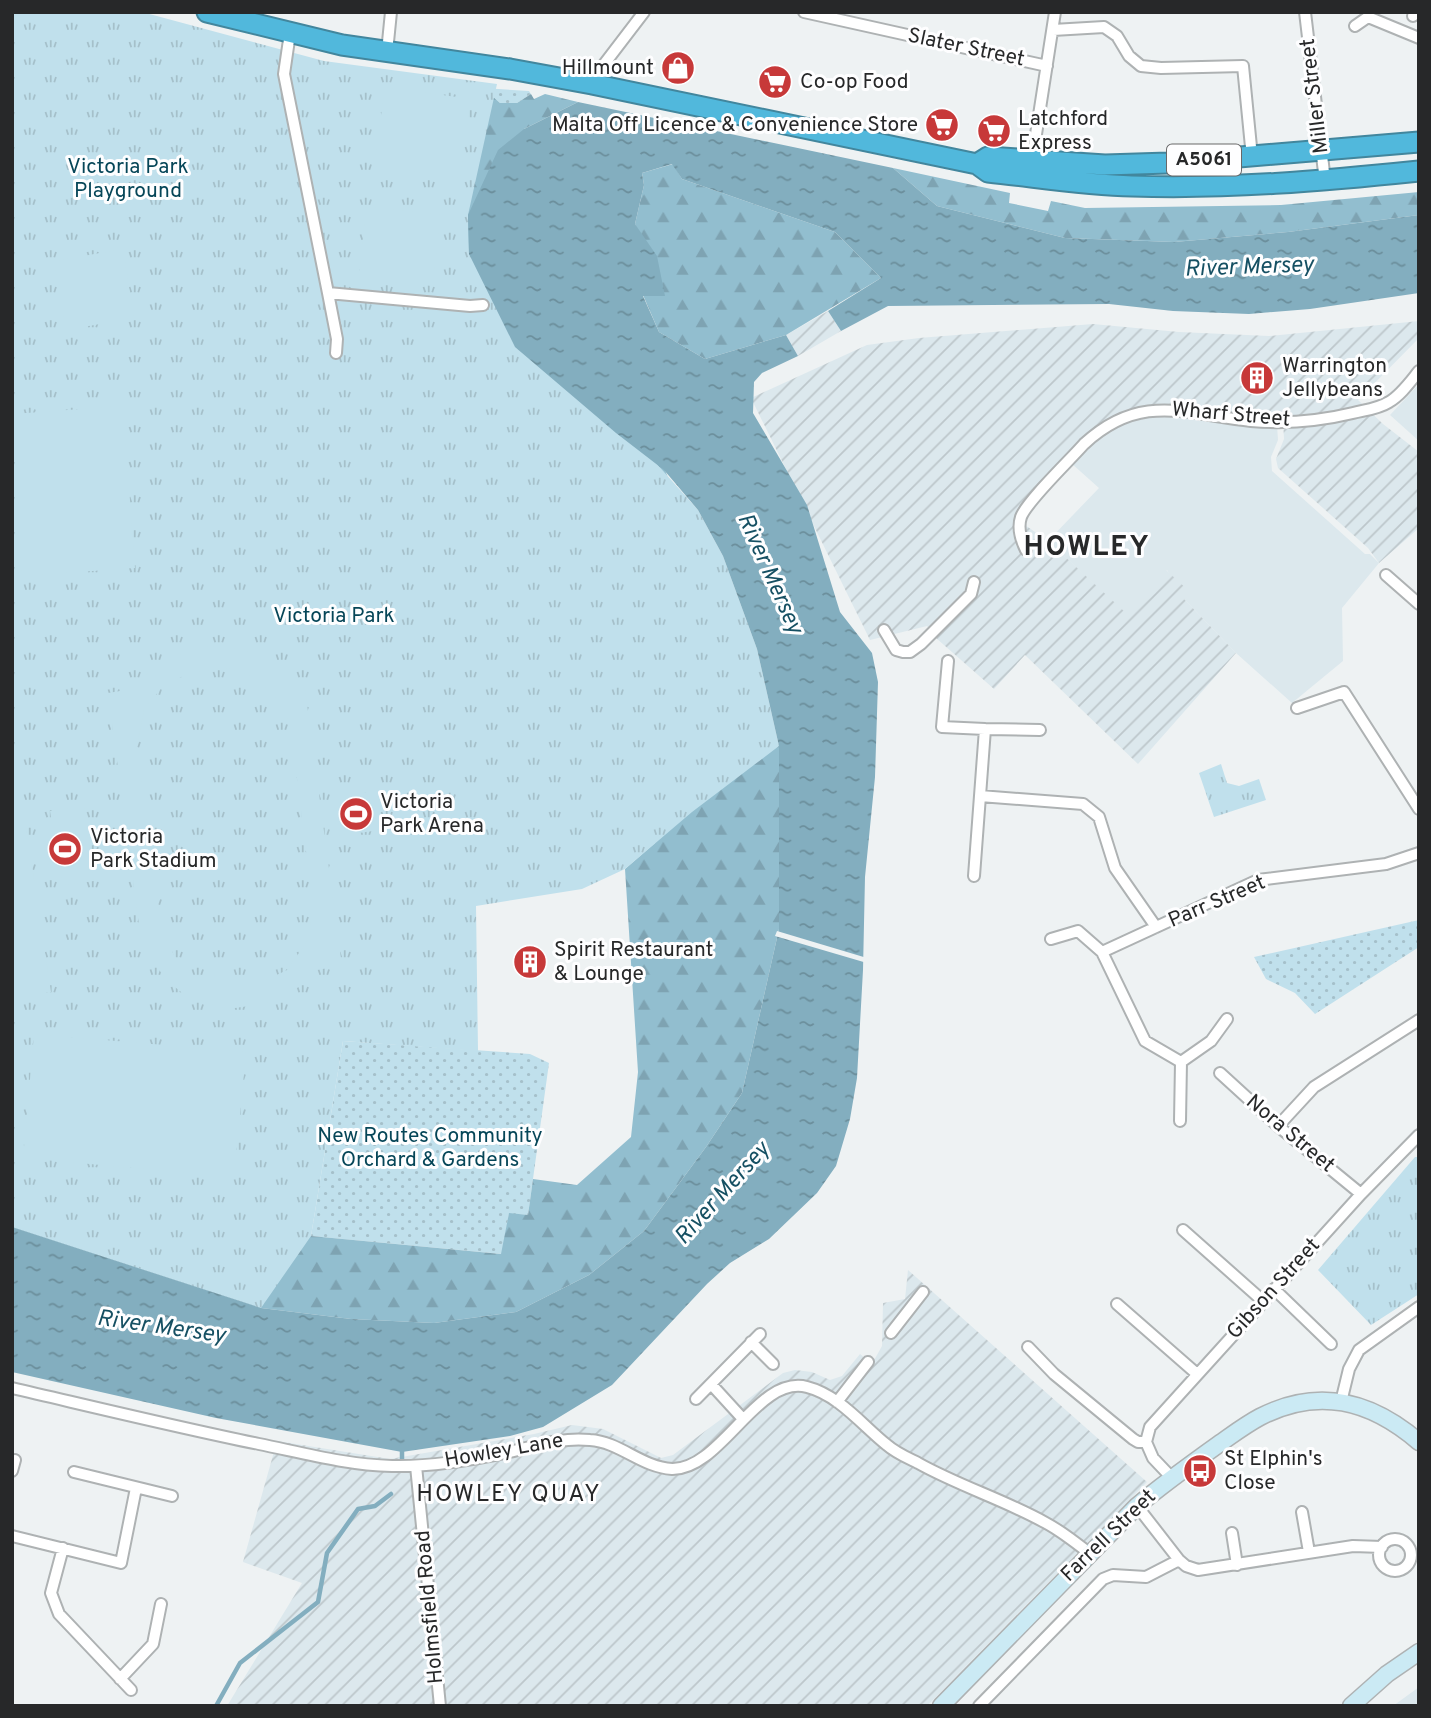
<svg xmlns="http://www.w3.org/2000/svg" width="1431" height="1718" viewBox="0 0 1431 1718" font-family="Overpass,sans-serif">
<defs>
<pattern id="industrial-furrows" width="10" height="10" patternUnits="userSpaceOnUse" patternTransform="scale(1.75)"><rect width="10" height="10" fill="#dce8ed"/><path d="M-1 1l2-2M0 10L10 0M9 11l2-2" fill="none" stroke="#bdc7cb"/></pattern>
<pattern id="grass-dots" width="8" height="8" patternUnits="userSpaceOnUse" patternTransform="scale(1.75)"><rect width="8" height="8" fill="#c0e0ec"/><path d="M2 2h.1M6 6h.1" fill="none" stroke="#a5c0ca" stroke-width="1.8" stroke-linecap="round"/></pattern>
<pattern id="forest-firs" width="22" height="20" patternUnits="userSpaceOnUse" patternTransform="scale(1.75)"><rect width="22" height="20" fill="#92becf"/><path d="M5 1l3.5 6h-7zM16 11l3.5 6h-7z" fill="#7ea3b2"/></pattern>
<pattern id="park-tufts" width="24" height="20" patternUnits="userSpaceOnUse" patternTransform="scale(1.75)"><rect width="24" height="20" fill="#c0e0ec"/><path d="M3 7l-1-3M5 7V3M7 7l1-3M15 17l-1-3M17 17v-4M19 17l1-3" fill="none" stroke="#a5c0ca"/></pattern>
<pattern id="water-ripples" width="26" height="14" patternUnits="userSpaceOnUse" patternTransform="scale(1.75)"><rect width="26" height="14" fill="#83aebf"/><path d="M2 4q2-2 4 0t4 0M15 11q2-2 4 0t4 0" fill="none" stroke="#6b8e9b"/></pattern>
</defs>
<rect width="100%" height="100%" fill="#eef2f3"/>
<path fill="#dce8ed" d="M1419,384V441L1390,415Z
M1165,412L1277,425L1278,440L1271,457L1272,471L1365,554H1370L1379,563L1342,608L1343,661L1292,703L1236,653L1183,598L1167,570L1126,614L1048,541L1099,488L1071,463L1094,439L1122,421Z
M1419,1687V1706H1393Z"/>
<path fill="url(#industrial-furrows)" d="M828,311L841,331L798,356L786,335Z
M1419,321V338L1358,400L1383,424L1419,452V528L1379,563L1368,548L1278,468L1276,459L1284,439L1283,420L1180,406H1165L1136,411L1066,459L1015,518L1048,541L1126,613L1166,570L1189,591L1184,599L1236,653L1138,764L1025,655L994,689L936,638L927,626L870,640L751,398L867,345L919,338L1093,324L1179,332L1269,336Z
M908,1270L1147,1482L927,1706H227L302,1583L243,1562L277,1441L390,1459L534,1434L572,1425L603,1429L661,1458L673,1455L783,1373L795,1370L812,1372L830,1380L842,1376L860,1354L872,1364L882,1346L883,1303L905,1299Z"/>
<path fill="url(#grass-dots)" d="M483,88L529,91L531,94L517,103H500Z
M1419,920V947L1315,1014L1295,993L1266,979L1254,957Z
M343,1041L530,1054L549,1063L528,1215L509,1214L502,1254L311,1236Z"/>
<path fill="url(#forest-firs)" d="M483,88L500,103H517L531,94L534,99L545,94L578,102L524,129L779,746V929L742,1093L706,1147L644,1231L589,1275L516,1312L434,1323L351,1319L261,1308L12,1227V1170L243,1206L311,1236L501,1254L509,1213L528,1215L533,1179L577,1185L631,1137L638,1072L625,869L655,843L447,258Z
M673,164L682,179L835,232L881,278L786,335L705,359L659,332L643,295L664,296L635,224L644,185L642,173Z
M893,168L1010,193L1009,203L1048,211L1051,201L1085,208L1281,205L1419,192V215L1288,232L1174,242L1065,238L937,206Z"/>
<path fill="url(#park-tufts)" d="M12,12H142L324,61L497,84L468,215L469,254L698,510L723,556L757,649L779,746L692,812L625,869L582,889L476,906L478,1051L343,1041L311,1236L261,1308L12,1227Z
M1221,764L1227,783L1239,786L1259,779L1266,800L1214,817L1199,773Z
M1415,1157H1419V1294L1371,1325L1318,1270Z"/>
<path fill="#c0e0ec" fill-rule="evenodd" d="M385,87L471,99L460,178L374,166Z
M366,207L440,214L433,286L359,279Z
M123,249L134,318L66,330L54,261Z
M123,406L135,568L22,576L12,414Z
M210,646L245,650L270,661L295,689H305L342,966L316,970L299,987L264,1004L228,1009L186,996L165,979L153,960L144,962L108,693L132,689C158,660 173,655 210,646ZM227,668L252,676L273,693L290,723L313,907L308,940L287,970L256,985L228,987L196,977L178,962L162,933L137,745L144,710L162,687L191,672Z
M12,733L51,992L12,996Z
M375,791L380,830L337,836L331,797Z
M84,807L94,881L64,885L62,877L45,879L37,820L51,818L50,811Z
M12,1032L22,1033L12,1135Z
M34,1034L246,1052L234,1177L23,1158Z"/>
<path fill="url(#water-ripples)" d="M578,102L893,168L937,206L1065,238L1174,242L1288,232L1419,215V293L1310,309L1249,314L1173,311L1109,304L888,306L841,331L828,311L881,278L835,232L682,179L672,164L642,173L644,185L635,224L657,256L665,296H643L659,332L705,359L786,335L798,356L762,373L754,382L753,413L807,505L840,612L872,653L878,682L875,777L865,877L863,970L857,1078L850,1119L836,1166L817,1193L769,1239L730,1263L707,1284L612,1385L543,1427L510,1436L402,1452L216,1418L12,1372V1227L261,1308L351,1319L434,1323L516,1312L589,1275L644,1231L706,1147L742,1093L779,929V746L757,649L723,556L698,510L664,470L616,433L515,347L469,254L468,215L498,150L524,129Z"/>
<path fill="#eef2f3" d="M777,931L867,958V963L775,936Z"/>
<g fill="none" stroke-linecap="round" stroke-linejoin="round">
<path stroke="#83aebf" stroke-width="4.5" d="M402,1446V1459
M216,1706L240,1663L318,1602L327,1553L358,1509L375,1506L391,1494"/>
<g stroke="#aeb2b3" stroke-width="14">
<path id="street" d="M804,12L1047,66
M1305,12L1325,181
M1413,16L1417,12
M1355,26L1368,17L1419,38
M1053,30L1104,27L1117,36L1129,56L1141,66L1161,68L1243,66L1252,157
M290,33L284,74L328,293L337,339L336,353
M387,52L391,12
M592,84L605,63L644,12
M1032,160L1055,12
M328,293L470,306L483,305
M1026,550C1021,540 1017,529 1021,517C1027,501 1070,460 1084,444C1140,392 1185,414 1251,421C1286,424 1320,421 1353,413C1365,410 1378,409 1389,402C1401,395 1410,382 1419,371
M1386,575L1419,604
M884,630L896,650L903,652H910L921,644L971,594L974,582
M948,661L942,727L985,729
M1297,708L1344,692L1419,809
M980,796L1083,804L1099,817L1115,868L1156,927
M974,876L985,729L1040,730
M1051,939L1078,931L1102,952L1145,1041L1181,1062L1180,1121
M1102,952L1258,880L1386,864L1419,853
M1181,1062L1211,1041L1227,1019
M1220,1073L1278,1126L1361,1194
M1278,1126L1314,1087L1419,1020
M1183,1230L1263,1301
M1274,1289L1331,1344
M1117,1304L1197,1374
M891,1333L923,1292
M751,1342L773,1364
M1028,1347L1054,1374L1133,1439L1138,1442H1146L1153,1458L1171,1477
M711,1384L743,1419
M12,1388C94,1407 176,1427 259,1444C303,1453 347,1465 392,1466C430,1467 472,1460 509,1452C536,1446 561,1437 590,1440C620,1442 641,1467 672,1469C721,1470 758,1374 807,1387C839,1395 863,1426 887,1445C896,1453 908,1458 918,1463C959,1486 1005,1500 1046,1523C1061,1531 1075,1542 1089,1553
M696,1399L760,1334
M837,1402L868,1362
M1341,1402L1349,1369L1359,1350L1419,1307
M1146,1442L1150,1427L1361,1194L1419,1135
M416,1466L440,1706
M12,1471L15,1460
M74,1472L172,1496
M1137,1506L1179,1560L1186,1566L1198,1570L1353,1546L1382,1547
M1302,1512L1309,1552
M1232,1533L1237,1565
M12,1536L121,1563L136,1488
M1379 1555a16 16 0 1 1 32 0a16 16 0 1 1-32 0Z
M63,1548L51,1593L59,1614L131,1690
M120,1679L153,1644L161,1604
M979,1706L1103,1579L1113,1575L1146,1577L1179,1560"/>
</g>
<g stroke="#aeb2b3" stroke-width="19">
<path id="secondary" d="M941,1706L1137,1506C1163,1484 1191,1464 1219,1444C1232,1435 1245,1425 1260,1417C1318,1387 1370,1400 1419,1442
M1351,1706L1387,1674L1419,1652"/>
</g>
<g stroke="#42869d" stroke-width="23">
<path id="highway" d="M207,12L342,45L510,69L592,84L977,164L988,172C1036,177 1084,185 1132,186C1228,189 1323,181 1419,171
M977,164L988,157L1105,165L1168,163L1419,142"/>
</g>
<use href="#street" stroke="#fff" stroke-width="10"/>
<use href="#secondary" stroke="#cbeaf4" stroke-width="16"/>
<use href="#highway" stroke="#51b8dc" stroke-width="19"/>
</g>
<defs>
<g id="shop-disc" transform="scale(1.75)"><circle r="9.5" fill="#c73939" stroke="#fefeff"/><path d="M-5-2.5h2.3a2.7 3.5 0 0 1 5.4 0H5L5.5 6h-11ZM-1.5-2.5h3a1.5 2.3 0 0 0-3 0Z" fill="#fff"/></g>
<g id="supermarket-disc" transform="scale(1.75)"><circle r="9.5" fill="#c73939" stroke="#fefeff"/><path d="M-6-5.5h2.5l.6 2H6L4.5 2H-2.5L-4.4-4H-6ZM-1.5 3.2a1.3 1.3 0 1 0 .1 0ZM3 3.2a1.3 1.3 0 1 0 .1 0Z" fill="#fff"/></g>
<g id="building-disc" transform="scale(1.75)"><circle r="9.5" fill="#c73939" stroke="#fefeff"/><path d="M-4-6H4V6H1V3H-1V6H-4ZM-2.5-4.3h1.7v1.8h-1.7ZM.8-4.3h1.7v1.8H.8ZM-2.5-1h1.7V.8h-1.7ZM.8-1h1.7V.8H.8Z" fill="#fff"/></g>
<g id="stadium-disc" transform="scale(1.75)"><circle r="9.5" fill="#c73939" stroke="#fefeff"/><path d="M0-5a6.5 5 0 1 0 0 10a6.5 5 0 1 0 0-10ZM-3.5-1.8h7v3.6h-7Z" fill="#fff"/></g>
<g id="bus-disc" transform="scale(1.75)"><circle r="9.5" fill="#c73939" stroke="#fefeff"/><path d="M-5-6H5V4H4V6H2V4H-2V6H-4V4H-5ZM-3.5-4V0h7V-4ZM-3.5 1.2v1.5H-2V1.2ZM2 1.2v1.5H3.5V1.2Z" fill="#fff"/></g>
</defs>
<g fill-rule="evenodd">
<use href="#shop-disc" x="678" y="68"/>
<use href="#supermarket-disc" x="775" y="82"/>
<use href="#supermarket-disc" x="942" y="125"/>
<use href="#supermarket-disc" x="994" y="131"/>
<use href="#building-disc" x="1257" y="378"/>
<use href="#stadium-disc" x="356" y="814"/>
<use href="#stadium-disc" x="65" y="849"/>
<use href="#building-disc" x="530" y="962"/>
<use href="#bus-disc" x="1200" y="1471"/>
</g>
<g text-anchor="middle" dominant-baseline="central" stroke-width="6" stroke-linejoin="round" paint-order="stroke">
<rect fill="#fefeff" stroke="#686869" stroke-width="2" x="1167" y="144.5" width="74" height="31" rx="5"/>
<g font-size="19" font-weight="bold" fill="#272829">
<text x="1204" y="160">A5061</text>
</g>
<g font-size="21" fill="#272829" stroke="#fefeff">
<text transform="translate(966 48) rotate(12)">Slater Street</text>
<text transform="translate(1315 96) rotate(-97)">Miller Street</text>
<text transform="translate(1231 415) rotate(5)">Wharf Street</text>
<text transform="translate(1217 902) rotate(-23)">Parr Street</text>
<text transform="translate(1290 1134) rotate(40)">Nora Street</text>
<text transform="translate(1274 1289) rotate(-48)">Gibson Street</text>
<text transform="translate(504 1451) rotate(-10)">Howley Lane</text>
<text transform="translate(1109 1536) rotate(-44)">Farrell Street</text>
<text transform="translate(430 1607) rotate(-95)">Holmsfield Road</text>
</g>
<g font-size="21" fill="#272829" stroke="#fefeff" text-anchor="start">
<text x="654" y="68" text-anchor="end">Hillmount</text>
<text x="800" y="82">Co-op Food</text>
<text x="1018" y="119">Latchford<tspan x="1018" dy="24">Express</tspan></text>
<text x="918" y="125" text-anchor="end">Malta Off Licence &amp; Convenience Store</text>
<text x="1282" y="366">Warrington<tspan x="1282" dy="24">Jellybeans</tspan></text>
<text x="380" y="802">Victoria<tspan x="380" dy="24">Park Arena</tspan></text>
<text x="90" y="837">Victoria<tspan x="90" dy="24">Park Stadium</tspan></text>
<text x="554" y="950">Spirit Restaurant<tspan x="554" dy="24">&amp; Lounge</tspan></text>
<text x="1224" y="1459">St Elphin's<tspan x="1224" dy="24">Close</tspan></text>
</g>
<g font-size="21" fill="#064658" stroke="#fefeff">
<text x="128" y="167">Victoria Park<tspan x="128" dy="24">Playground</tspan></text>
<text x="334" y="616">Victoria Park</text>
<text x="430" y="1136">New Routes Community<tspan x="430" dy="24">Orchard &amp; Gardens</tspan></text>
</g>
<g font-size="23" font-style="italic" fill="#165063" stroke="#fefeff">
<text transform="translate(1249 268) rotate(-2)">River Mersey</text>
<text transform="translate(769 574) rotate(66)">River Mersey</text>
<text transform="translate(723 1194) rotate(-48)">River Mersey</text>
<text transform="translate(161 1328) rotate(8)">River Mersey</text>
</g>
<g font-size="24" letter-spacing="2" fill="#272829" stroke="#fefeff">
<text x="509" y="1495">HOWLEY QUAY</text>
</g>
<g font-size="28" font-weight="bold" letter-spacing="2" fill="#272829" stroke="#fefeff">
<text x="1087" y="548">HOWLEY</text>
</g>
</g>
<rect width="1431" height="1718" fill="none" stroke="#272829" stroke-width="28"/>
</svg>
